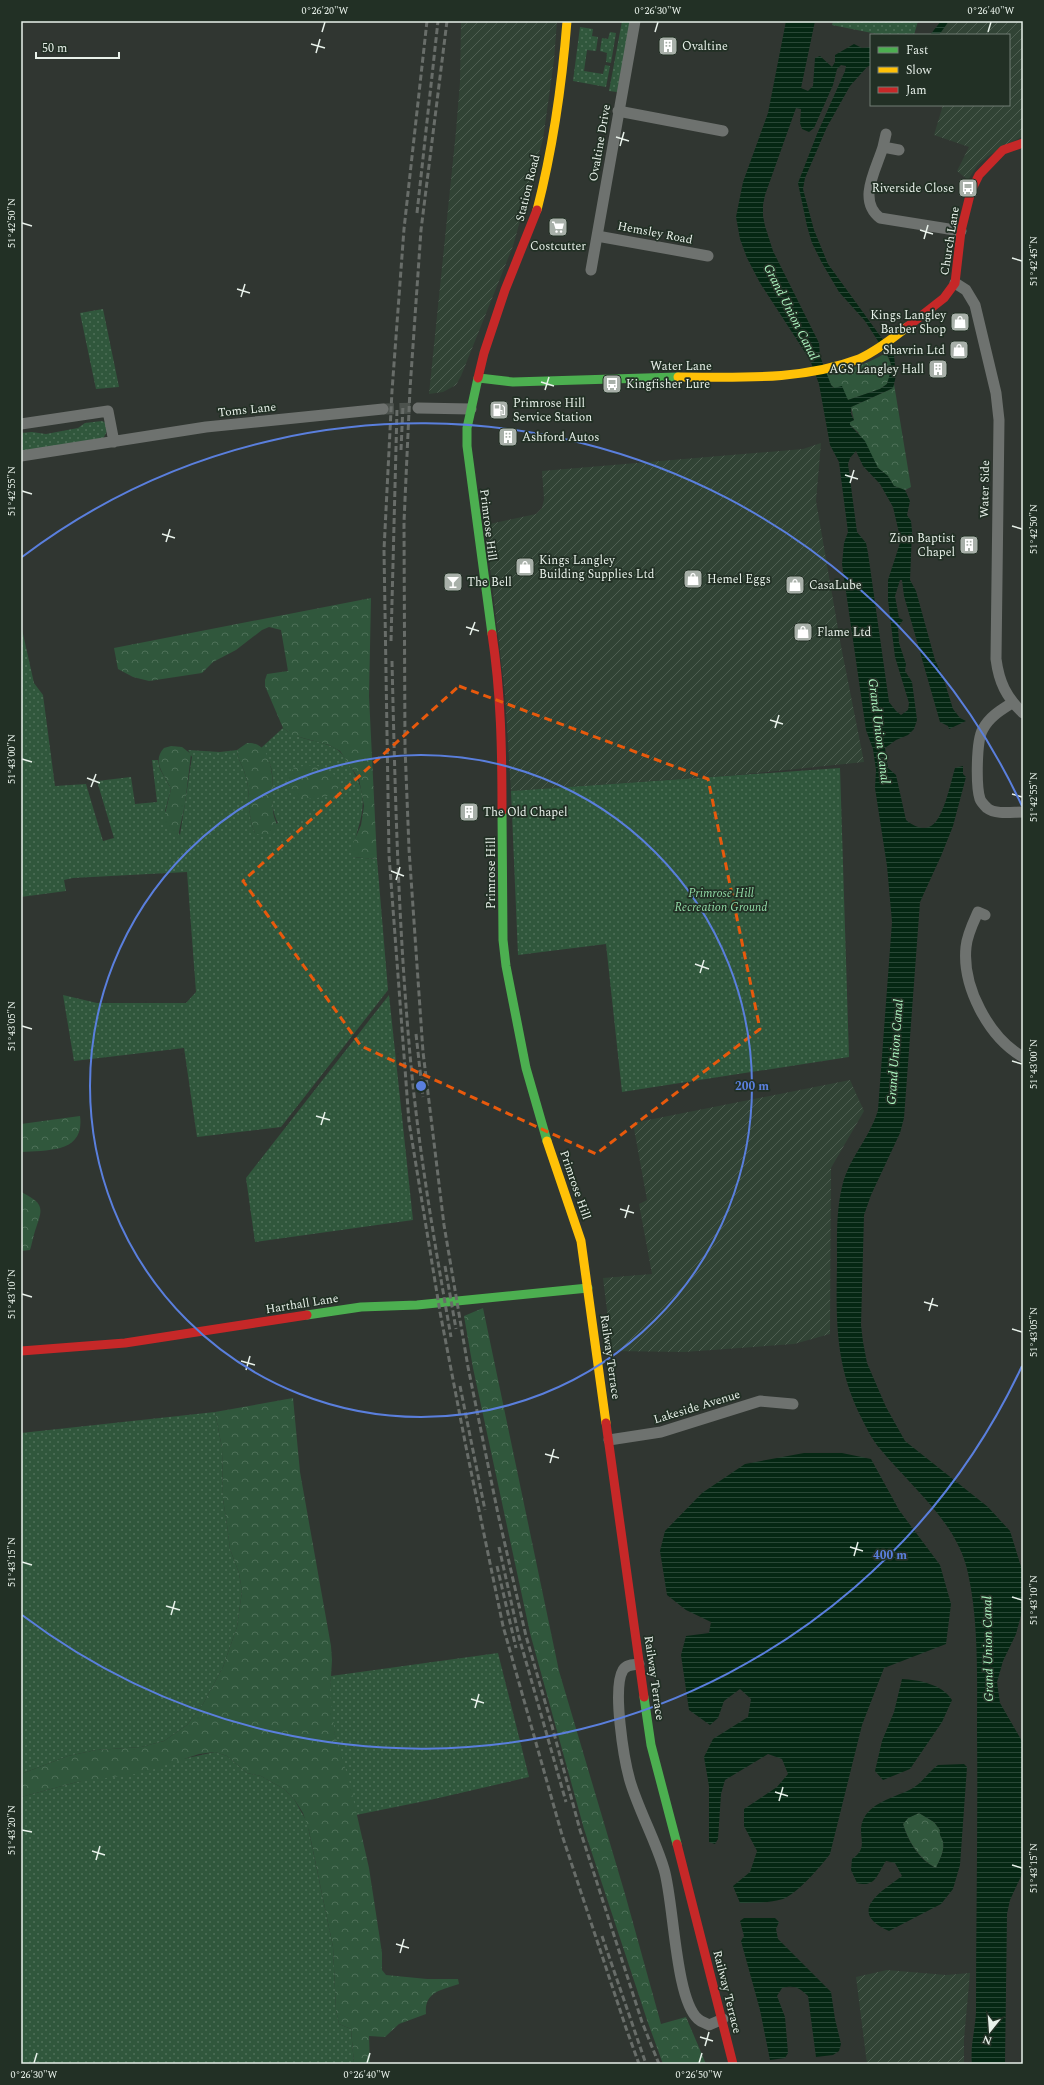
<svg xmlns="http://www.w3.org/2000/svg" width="1044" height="2085" viewBox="0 0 1044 2085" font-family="Spectral,serif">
<defs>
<pattern id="industrial-furrows" width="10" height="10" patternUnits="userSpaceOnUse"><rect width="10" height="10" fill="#314335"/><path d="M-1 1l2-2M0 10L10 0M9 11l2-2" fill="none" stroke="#4f5f52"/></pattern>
<pattern id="green-dots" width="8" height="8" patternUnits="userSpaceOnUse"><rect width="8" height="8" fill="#30573c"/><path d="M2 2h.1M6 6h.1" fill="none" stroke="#4e7058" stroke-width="1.8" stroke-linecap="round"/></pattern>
<pattern id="forest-crowns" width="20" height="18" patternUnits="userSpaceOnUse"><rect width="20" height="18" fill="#30573c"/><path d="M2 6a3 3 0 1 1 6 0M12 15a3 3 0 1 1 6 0" fill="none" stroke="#4e7058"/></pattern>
<pattern id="water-rules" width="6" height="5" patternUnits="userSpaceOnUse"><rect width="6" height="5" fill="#052713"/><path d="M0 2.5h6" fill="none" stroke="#294736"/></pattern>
</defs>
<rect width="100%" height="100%" fill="#303631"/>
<path fill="url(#industrial-furrows)" d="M461,21H557L554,60L543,139L513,246L461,376L456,385L443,392L429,394L456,131L460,82Z
M943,21H1023V136L988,156L977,166L968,180L957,171L969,147L934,135L943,105H1009V35H933Z
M821,443L816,501L841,646L864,762L748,774L511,791L505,694L485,525L536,514L542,508L544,499L542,471L803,449Z
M850,1080L864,1111L831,1168L830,1334L794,1344L684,1352L612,1351L603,1278L652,1274L639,1204L647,1200L633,1123Z
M887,1970L946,1975L970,1973L964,2039V2064H867L856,1977Z"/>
<path fill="url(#green-dots)" d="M21,21H90L93,22H21Z
M622,21H631L617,92L609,91Z
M833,21H918L914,35H882L832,25Z
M580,27L593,29L592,36L598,37L596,51L587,50L584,71L603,74L605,65L610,66L606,87L573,81Z
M610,32L616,33L611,63L606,62L607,53L600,51L602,38L608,39Z
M103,309L119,387L96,389L80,313Z
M102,421L106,423L107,431L103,439L21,451V433L32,432L46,434L78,428L85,423Z
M21,625L34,683L43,695L55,786L86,784L103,841L114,838L97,781L131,777L135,804L157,802L152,760H158L160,769L171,789L165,811L180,835L192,757L188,750L220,752L237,750C237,760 243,765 245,774C252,794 246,814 255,833L278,823C264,797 283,774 261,748L283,728C296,739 312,739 328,745C340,749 344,756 350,766C374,802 358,820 351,857L377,859L388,990L281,1127L197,1137L184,1048L74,1061L63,995L97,1003H186L196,992L187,872L73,878L64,880L66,891L21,897Z
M840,768L849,1057L622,1092L606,944L518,955L511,791Z
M389,995L413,1220L255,1242L246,1178Z
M215,1412L222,1448L223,1499L227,1525L230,1549L239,1573L242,1591L237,1627L223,1667L203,1704L187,1725L164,1741L141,1747L96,1750L68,1756L21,1774V1433Z
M498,1653L529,1777L430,1800L356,1815C346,1770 325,1723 331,1676Z
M215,1752L227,1756L247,1773L261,1776L284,1789L294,1799L307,1822L333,1947L336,2010L339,2024L351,2029L354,2064H21V1797L77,1782Z"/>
<path fill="url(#forest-crowns)" d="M886,353L892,367L887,384L880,389L848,400L831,385L826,373C849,371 866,364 886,353Z
M894,384L911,487L905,490L894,486L888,476L878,468L858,432L850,425V422L854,420L851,407L889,390Z
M371,598L369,696L377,859L351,857V848L361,825L364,806L359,779L340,751L329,745L292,735L283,728L265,686V680L267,674L288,671L281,630L269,627L262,630L236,650L213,662L202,673L149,681L133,677L118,669L114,648Z
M247,743C278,741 272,793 273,811C274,821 278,820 276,832C268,837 264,837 255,833C246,814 252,794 245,774C243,765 237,760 237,750Z
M171,746L182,747L191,754L185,804L178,836L169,832L163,822L171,789C165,775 151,762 164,748Z
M314,765C326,768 337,773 340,786L332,795C313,799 299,804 288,784L289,774L295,767Z
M80,1116C85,1153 48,1150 21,1152V1124Z
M21,1192C45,1204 43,1208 35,1231C33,1237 32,1244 30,1250L21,1251Z
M483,1308L559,1671L625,1894L661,2024L686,2017L706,2064H663L647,2020L584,1829L530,1633L473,1368L464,1316Z
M293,1398L300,1472L331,1646L332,1660L330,1693L335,1735L349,1780L369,1868L382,1953V1970L386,1975L427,1979H458L459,1984C441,1990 424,1992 426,2014L399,2024L385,2037L369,2036L370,2064H354L351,2029L339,2024L336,2010L333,1947L309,1831L303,1813L294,1799L284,1789L261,1776L247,1773L227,1756L215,1752L199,1754L142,1773L77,1782L21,1797V1774L68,1756L96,1750L141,1747L164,1741L187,1725L203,1704L223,1667L237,1627L242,1591L239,1573L230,1549L227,1525L223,1499L222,1448L215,1412Z
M919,1813L934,1822L940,1830C939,1836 942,1837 943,1842C945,1851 939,1861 936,1868C919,1859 908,1841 903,1824L908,1818Z"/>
<path fill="url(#water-rules)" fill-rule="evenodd" d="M786,21H815L801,88L808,91L813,86L815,58L820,56L832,67L835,62V55L854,44L862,48L871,47V65L867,67L850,86L827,127L805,178L803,189L814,230L828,264L894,355L896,376L893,388L851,407V414L854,420L850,422V425L865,441L878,468L888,476L894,486L905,490L910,501L907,515L911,521L912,531L910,580L916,591L935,660L943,677L953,709L960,718L966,721L949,729L948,726L940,722L904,596L902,580H900L895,596L899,618L903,620L898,627L899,643L906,664L905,671L912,682L917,720L914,729L908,735L896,740L885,748L888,768L896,775L906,820C912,825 921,830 929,827C943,823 951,781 955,768L963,766V774L966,777L953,826L941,856L920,902L904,1118L900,1133L871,1195L864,1215L861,1325L863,1342L867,1363L886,1407L905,1441L988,1507L1010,1531L1023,1573V1608L1016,1634L1003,1661L997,1682L1000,1703L1023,1743V1872L1010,1900L1007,1914L1005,2064H972C970,2047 975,2030 976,2013C976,1919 978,1825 977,1731C977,1680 979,1623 968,1573C957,1522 913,1489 881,1450C872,1440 867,1429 861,1417C835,1365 836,1320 837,1264C837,1238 836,1212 842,1187C848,1159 870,1138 878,1110L892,922L887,866L875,788L876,770L873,749L866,730L842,564L844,543L848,532L839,462L830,445L819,384L810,360L760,283L747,258L740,239L736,217L743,182L768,113ZM841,65L846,66L845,71L817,134L798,183L807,226L812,243L822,263L839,292L865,321L889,358L892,367L887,384L880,389L848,400L842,386L834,388L831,385L820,356L819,343L773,251L765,226L763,216V205L765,195L796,108L801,109L800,123L802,129L809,132L814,128L833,85L837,69ZM856,451L863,466L880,484L893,507L899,533L900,543L888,580V600L895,657L909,703L908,710L901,715L896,711L889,702L868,553L866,543L857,532L848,464L850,458Z
M941,21H949L939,35H930Z
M804,1453H842L871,1459L899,1510L940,1565L951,1604L946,1644L884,1668L862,1725L830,1854C821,1866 797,1894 783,1899C769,1903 754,1903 740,1903L733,1886L750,1872L757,1851L744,1826V1809L777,1787L788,1774L782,1759L768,1754L725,1780L721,1794L718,1839L715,1844L709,1842V1786L704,1757L713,1739L748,1717L751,1699L740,1689L724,1701L718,1718L710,1725L689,1710L681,1655L686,1636L709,1633L711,1622L686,1610L667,1595L660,1551L665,1531L702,1493L745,1464Z
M902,1679C919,1680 942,1684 952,1700L942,1722L910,1769L883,1780L875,1771L882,1741L894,1712Z
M964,1764L967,1767L960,1865L953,1889L941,1904L889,1931C847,1912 879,1893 902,1876L895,1863L886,1861C877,1874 876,1888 857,1883L851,1870L852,1859C871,1847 855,1834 864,1818C873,1801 897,1797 913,1788C923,1782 929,1771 938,1765ZM919,1813L934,1822L940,1830C939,1836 942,1837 943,1842C945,1851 939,1861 936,1868C919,1860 908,1841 903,1824L908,1818Z
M744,1918H775L779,1922L776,1929L778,1939L831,1992L835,2019L841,2044L839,2051L833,2055L816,2057L808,1996C799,1987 794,1985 782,1988L777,1996L785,2017L788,2053L785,2058L770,2060L760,2010L741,1941L744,1936L740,1921Z"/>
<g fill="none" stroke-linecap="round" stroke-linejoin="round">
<path stroke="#4c524d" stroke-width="11" stroke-dasharray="11 5.5" stroke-linecap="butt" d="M383,409L418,408"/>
<path stroke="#6e726f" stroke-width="11" d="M618,111L723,131
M883,147L886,134
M899,150L883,147C876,170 857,200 880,218L961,231
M597,236L708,256
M591,270L635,21
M955,283L966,290L975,305L996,393L999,420L996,659C999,682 1006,697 1023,713
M418,408L471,409
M21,424L108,411L114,442
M21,456L206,427L383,409
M1012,703C1001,710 989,717 983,729C976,740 976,787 980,799C981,802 985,806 987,808C996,815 1012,812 1023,812
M985,915L978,912C973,923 967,935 966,947C962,986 988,1037 1023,1057
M609,1440L661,1432L760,1401L793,1404
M639,1664C633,1665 627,1664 623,1670C612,1688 624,1760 630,1781C639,1811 655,1839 664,1869C674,1902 675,1999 698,2019C701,2022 706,2023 709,2025L723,2019"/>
<path stroke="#4caf50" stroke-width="9" d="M478,378L467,428V446L492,634
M479,378L513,382L678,377
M502,811L503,940L506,966L526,1068L547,1141
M307,1315L361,1307L417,1305L588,1288
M644,1697L651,1745L677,1844"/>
<path stroke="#ffc107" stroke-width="9" d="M537,210C553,148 562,85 567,21
M678,377C738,377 801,381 859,359C876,351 892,339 907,327
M547,1141L581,1241L606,1423"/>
<path stroke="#c62828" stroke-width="9" d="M907,327L944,298L955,283L961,231L971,191L979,175L1003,150L1023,143
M478,378L484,353L505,290L537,210
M492,634C501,693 502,751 502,811
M21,1351L125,1343L307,1315
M606,1423L644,1697
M677,1844L733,2064"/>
<path stroke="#686d69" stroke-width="3" stroke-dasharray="6 3" stroke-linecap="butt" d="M427,21L404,229L392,391L384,550L389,855L409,1122L440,1312L466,1447L503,1626L562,1835L626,2028L639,2064
M447,21L421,230L410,389L404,522L405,747L409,849L423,1052L444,1225L468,1367L498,1514L526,1636L552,1726L580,1830L642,2022L659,2064
M417,213L438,21
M401,450L403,405
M391,641L397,409
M392,661C395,788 398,916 409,1043C417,1141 434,1240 451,1337
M416,1034L423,1097
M445,1266L456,1329
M460,1386L485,1510
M499,1547L519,1637L566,1802
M497,1566L516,1648
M602,1936L646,2064"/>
</g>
<path fill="none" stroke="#e8590c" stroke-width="3" stroke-dasharray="8 5" stroke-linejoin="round" d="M459,686L708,779L760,1029L596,1154L361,1046L243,881Z"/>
<path fill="none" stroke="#e8f1ea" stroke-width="1.5" d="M322,32L325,22M655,32L658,22M988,32L991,22M311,44L325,48M316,53L320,39M616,137L629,141M620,146L624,132M22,223L32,226M920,230L933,234M924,239L928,225M1012,258L1022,261M237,289L250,293M241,297L245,284M541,382L554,386M545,390L549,377M845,475L858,479M850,483L854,470M22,491L32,494M1012,526L1022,529M162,534L175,538M166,542L170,529M466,627L479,631M470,635L475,622M770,720L783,724M775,728L779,715M22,759L32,762M87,778L100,783M91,787L96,774M1012,794L1022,797M391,871L404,876M396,880L400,867M695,964L709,969M700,973L704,960M22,1026L32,1029M1012,1061L1022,1064M316,1116L330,1120M321,1125L325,1112M620,1209L634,1213M625,1218L629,1205M22,1294L32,1297M924,1302L938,1306M929,1311L933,1298M1012,1329L1022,1332M241,1361L255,1365M246,1370L250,1356M545,1454L559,1458M550,1463L554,1449M850,1547L863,1551M854,1556L858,1542M22,1562L32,1565M1012,1597L1022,1600M166,1606L180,1610M171,1615L175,1601M471,1699L484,1703M475,1708L479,1694M775,1792L788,1796M779,1801L783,1787M22,1830L32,1832M92,1851L105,1855M96,1860L100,1846M1012,1865L1022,1868M396,1944L409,1948M400,1953L404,1939M700,2037L713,2041M705,2046L709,2032M34,2063L37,2053M367,2063L370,2053M699,2063L702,2053"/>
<g fill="none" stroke="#5a7fdd" stroke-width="2">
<circle cx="421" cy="1086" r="331"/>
<path d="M1022 1366A663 663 0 0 1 22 1615M22 557A663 663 0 0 1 1022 806"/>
</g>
<defs>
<g id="building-square" transform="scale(1)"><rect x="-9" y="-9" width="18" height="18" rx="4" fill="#a8b0a9" stroke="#223025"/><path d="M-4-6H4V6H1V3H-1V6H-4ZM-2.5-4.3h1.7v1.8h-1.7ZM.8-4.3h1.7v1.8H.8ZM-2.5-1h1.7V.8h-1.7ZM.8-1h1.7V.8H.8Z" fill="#fff"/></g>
<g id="bus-square" transform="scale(1)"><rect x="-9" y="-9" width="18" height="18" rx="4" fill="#a8b0a9" stroke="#223025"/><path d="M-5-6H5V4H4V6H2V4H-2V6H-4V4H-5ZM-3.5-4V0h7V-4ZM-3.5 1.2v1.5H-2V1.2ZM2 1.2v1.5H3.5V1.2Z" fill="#fff"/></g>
<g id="supermarket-square" transform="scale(1)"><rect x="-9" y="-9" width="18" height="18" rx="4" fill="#a8b0a9" stroke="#223025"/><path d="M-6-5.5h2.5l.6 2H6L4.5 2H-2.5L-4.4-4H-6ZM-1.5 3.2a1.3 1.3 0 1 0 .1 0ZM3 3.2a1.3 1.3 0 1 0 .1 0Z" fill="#fff"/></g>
<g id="shop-square" transform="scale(1)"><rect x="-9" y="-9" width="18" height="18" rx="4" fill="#a8b0a9" stroke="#223025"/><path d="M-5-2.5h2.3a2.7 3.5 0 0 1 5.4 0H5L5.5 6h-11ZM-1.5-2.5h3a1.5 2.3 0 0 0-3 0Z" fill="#fff"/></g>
<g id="fuel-square" transform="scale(1)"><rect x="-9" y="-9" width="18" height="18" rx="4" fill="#a8b0a9" stroke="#223025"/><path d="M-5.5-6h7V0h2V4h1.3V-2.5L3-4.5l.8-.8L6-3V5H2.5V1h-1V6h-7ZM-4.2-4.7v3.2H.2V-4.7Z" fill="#fff"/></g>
<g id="bar-square" transform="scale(1)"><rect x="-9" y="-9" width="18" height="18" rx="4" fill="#a8b0a9" stroke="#223025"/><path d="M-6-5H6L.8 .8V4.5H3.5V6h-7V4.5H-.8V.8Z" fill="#fff"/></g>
</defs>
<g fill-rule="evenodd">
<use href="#building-square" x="668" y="46"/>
<use href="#bus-square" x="968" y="188"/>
<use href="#supermarket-square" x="558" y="227"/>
<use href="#shop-square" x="960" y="322"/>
<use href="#shop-square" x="959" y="350"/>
<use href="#building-square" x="938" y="369"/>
<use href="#bus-square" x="612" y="384"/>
<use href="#fuel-square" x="499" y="410"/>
<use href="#building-square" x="508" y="437"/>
<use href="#building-square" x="969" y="545"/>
<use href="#shop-square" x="525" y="567"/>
<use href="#shop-square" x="693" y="579"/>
<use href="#bar-square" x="453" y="582"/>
<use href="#shop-square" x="795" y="585"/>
<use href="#shop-square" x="803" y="632"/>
<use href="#building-square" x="469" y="812"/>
</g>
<g text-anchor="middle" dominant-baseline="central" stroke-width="3.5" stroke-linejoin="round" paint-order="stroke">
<g font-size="12" fill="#e8f1ea" stroke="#223025" text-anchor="start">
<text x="682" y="46">Ovaltine</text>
<text x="954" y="188" text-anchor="end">Riverside Close</text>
<text x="558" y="246" text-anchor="middle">Costcutter</text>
<text x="946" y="315" text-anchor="end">Kings Langley<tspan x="946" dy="14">Barber Shop</tspan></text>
<text x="945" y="350" text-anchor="end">Shavrin Ltd</text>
<text x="924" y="369" text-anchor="end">AGS Langley Hall</text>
<text x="626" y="384">Kingfisher Lure</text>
<text x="513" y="403">Primrose Hill<tspan x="513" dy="14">Service Station</tspan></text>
<text x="522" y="437">Ashford Autos</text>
<text x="955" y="538" text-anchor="end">Zion Baptist<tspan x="955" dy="14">Chapel</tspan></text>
<text x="539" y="560">Kings Langley<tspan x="539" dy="14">Building Supplies Ltd</tspan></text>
<text x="707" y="579">Hemel Eggs</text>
<text x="467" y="582">The Bell</text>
<text x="809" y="585">CasaLube</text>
<text x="817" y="632">Flame Ltd</text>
<text x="483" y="812">The Old Chapel</text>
</g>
<g font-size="12" fill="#e8f1ea" stroke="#223025">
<text transform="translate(600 143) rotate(-80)">Ovaltine Drive</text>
<text transform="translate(528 188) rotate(-76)">Station Road</text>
<text transform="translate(655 233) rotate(11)">Hemsley Road</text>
<text transform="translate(950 241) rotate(-81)">Church Lane</text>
<text x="681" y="366">Water Lane</text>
<text transform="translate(247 410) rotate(-6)">Toms Lane</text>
<text transform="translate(985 489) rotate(-89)">Water Side</text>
<text transform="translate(488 525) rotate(83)">Primrose Hill</text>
<text transform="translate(491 873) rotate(-90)">Primrose Hill</text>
<text transform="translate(575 1185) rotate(71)">Primrose Hill</text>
<text transform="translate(302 1304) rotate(-9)">Harthall Lane</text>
<text transform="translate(610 1357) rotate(82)">Railway Terrace</text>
<text transform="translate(697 1407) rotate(-17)">Lakeside Avenue</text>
<text transform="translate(654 1678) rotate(82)">Railway Terrace</text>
<text transform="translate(727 1992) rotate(76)">Railway Terrace</text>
</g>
<g font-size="12" font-style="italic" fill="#91dba6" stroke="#223025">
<text x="721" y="893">Primrose Hill<tspan x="721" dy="14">Recreation Ground</tspan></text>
</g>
<g font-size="13" font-style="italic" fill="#aef8c2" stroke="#223025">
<text transform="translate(791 312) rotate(63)">Grand Union Canal</text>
<text transform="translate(879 731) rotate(83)">Grand Union Canal</text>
<text transform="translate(895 1052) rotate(-86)">Grand Union Canal</text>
<text transform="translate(988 1649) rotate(-91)">Grand Union Canal</text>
</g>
</g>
<circle cx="421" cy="1086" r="6" fill="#5a7fdd" stroke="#223025" stroke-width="2"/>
<g font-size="12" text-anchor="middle" font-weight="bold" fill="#5a7fdd" stroke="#223025" stroke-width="3.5" stroke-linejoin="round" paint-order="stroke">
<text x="752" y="1090">200 m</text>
<text x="890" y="1559">400 m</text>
</g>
<rect width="1044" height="2085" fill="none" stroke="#223025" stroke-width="44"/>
<rect x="870" y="34" width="140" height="72" fill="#223025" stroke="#717d74"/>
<rect x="878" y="47" width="20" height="6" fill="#4caf50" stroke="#717d74"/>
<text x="906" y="54" font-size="12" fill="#e8f1ea">Fast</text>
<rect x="878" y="67" width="20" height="6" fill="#ffc107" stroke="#717d74"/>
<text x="906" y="74" font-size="12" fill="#e8f1ea">Slow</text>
<rect x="878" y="87" width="20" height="6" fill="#c62828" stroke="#717d74"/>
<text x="906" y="94" font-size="12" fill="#e8f1ea">Jam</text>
<g transform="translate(990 2031) rotate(197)" stroke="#223025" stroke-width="3" paint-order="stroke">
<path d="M0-3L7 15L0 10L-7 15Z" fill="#e8f1ea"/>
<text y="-6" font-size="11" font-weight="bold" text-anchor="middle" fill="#e8f1ea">N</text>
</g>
<path d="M36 52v6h83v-6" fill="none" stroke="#e8f1ea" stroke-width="2"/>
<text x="42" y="52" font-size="12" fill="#e8f1ea" stroke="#223025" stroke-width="3" paint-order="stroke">50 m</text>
<rect x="22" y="22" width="1000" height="2041" fill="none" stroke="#e8f1ea" stroke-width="1.5"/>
<g font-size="10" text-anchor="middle" fill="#e8f1ea">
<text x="325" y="14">0°26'20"W</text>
<text x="658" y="14">0°26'30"W</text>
<text x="991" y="14">0°26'40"W</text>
<text transform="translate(11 223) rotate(-90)" y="4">51°42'50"N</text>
<text transform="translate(1033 261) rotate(-90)" y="4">51°42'45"N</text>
<text transform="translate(11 491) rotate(-90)" y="4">51°42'55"N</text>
<text transform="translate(1033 529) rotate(-90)" y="4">51°42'50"N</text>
<text transform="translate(11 759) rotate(-90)" y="4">51°43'00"N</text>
<text transform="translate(1033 797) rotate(-90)" y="4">51°42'55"N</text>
<text transform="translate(11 1026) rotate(-90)" y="4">51°43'05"N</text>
<text transform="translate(1033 1064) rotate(-90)" y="4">51°43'00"N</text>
<text transform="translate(11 1294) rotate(-90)" y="4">51°43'10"N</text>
<text transform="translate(1033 1332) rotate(-90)" y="4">51°43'05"N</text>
<text transform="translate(11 1562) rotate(-90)" y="4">51°43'15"N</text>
<text transform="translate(1033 1600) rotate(-90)" y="4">51°43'10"N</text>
<text transform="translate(11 1830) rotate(-90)" y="4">51°43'20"N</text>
<text transform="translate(1033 1868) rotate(-90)" y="4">51°43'15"N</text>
<text x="34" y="2078">0°26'30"W</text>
<text x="367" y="2078">0°26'40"W</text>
<text x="699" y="2078">0°26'50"W</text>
</g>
</svg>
